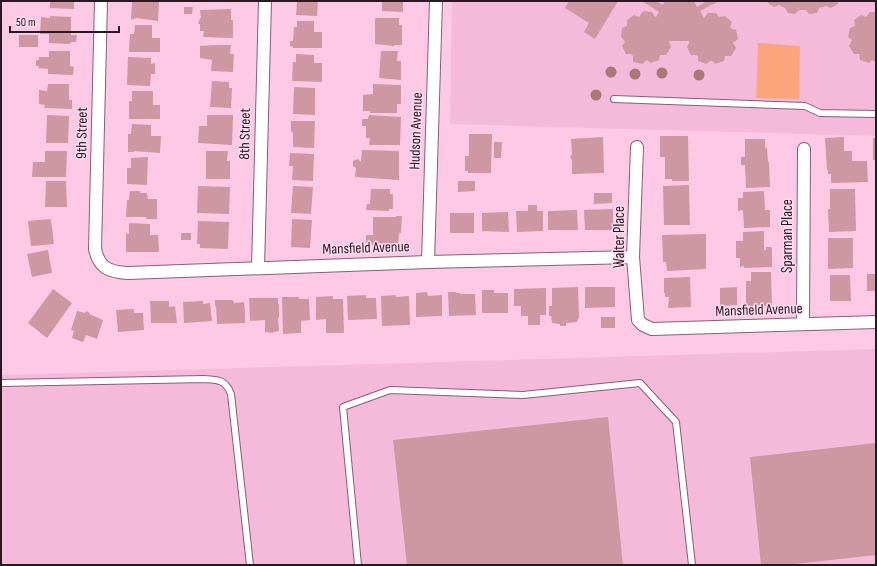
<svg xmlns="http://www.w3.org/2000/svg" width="877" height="566" viewBox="0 0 877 566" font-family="'Sofia Sans Condensed',sans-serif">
<rect width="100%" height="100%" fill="#fdc9e4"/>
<path fill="#f5bad9" d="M452,1H876V136L450,124Z
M876,349V565H1V375Z"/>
<path fill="#fba57c" d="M758,43L800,46L799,99L756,98Z"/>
<path fill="#cf97a2" d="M50,1H74V9L50,8Z
M132,1H153V2H159L158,21L136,18L131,20Z
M297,1H318L317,16L296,15Z
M382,1H403V12L382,11Z
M569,1H618L595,39L584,32L589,23L565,8Z
M642,1H656L663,5L665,1H694L697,7L707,1H719L700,11L704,18L708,13H716L719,17L725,16L732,22L730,27L732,29L736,30L738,39L733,43L736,48L731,56H725L724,61L715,64L713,61H710L706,64L698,61V56L696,55H691L687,47L689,43V41H669L671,47L666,55H660L659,60L651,63L647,60L642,64L633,62V56L631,54H626L622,46L625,42L624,40L621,37L622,28L627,26V20L634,15L639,17L643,11L652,12L654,16L656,17L659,12Z
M767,1H838V4L831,8L826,6L819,8L817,13L809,14L806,10H799L795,14L788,13L785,8L779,5L774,7L768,3Z
M184,7H193L192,14H184Z
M231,9V20H233V38L203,37L204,31H200V24H198L200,18H201L200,10Z
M870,12H876V62L872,60L869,63L860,60L859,54H854L849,46L852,40L848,37L850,28L855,26L854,20L861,15L866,17Z
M50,16L71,17V35H77L76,42H71L70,44L49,43V34H40L41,17L50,18Z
M375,18H399V25H402V45H394V46L375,44Z
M297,21H314V32H322V48H293V47L290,46V41H293L294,27H297Z
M135,25H152V38H160V52H129L130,34H134Z
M19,35H38V47H19Z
M216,45H231L230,54H234L233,72L211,71L212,60L200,58V46Z
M49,51H70V66L74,67L73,75L48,74V69L38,68L39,66H36V60H39V57H49Z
M381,51H398L397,61H401V80L379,78Z
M296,54L314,55V63H322V82L292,81L293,62H296Z
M128,57L151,58V64L155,63V74H151L150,86L127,85Z
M212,81L229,82V88H232L231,108L210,107Z
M48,84H69V100H72V109L44,108L45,105L39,104V90L47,91Z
M373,84L401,85V104H397V113H370V111H363V95L373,94Z
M294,87L315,88V115L293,114Z
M132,91H153V105H160V119H129V101H132Z
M47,115L69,116L68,143H46Z
M207,115H233L232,145L198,143L199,126H207Z
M369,115L401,117L400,145H369L370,138H366V126H362V119H368Z
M291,121H315L314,148L293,147V133L291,131Z
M132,124L151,125V136H161L160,153L134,151V152H128V134H131Z
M469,134H492L491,173H468V171H465V156H469Z
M660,136H688L689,181H672V179H665V157H660Z
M603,137L604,173L572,174V160L570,157L572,154L571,139Z
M844,137V151H852V161H867L868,182L831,183V174H828V170H827L825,138Z
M873,138H876V160H873Z
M745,139H765V148H767L768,162H769L770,187L746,188L745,165H741V157H745Z
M494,142H502L501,158H494Z
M362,150L399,151V180L355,177L356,168L353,166V161L358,159L361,162Z
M45,151H67L66,177H32L33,162H45Z
M206,151H228L227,161H230V179H206Z
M290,153L314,154L313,181L292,180L293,166H289Z
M148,157L147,185L127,184V168H131V158Z
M46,181H66L67,207H45Z
M458,181H475V191L458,192Z
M689,185L690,225H664L663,186Z
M198,186L230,187L229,214L197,213Z
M293,186L313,187L311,214L291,213Z
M371,189H390V194H393V209H389V211L366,210L367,204H370Z
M830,189H855L856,231L829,232L828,209H830Z
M130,191H140V193H147L148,199H157V219H146V217H126L127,200H129Z
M764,191L765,210H770V227L744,228L743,210L738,211V198H743V192Z
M594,193H612V203L594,204Z
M528,205H537V211H543V231L517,232L516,211H528Z
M613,209V230H585L584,210Z
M577,210L578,230H548V211Z
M508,212L509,232L482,231V213Z
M450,213H474V233H450Z
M396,216H402L401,233H399L398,246L372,245V243H366V235H373V217H396Z
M51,219L54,244L31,246L28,221Z
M292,219L312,220L310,248L291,247Z
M198,221L229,222L228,249L200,248V244H197Z
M129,223L150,224V235H158L159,252H126V233L129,234Z
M764,231V250H766V247H771L772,249V267L744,268V266L740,267V258H736V241H743V232Z
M181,233H191V240H181Z
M706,234V269L667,271L666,262H663L662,235Z
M828,238H853V268L828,269Z
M48,250L52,273L32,277L27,254Z
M751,272H771L772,306L753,305V306H746V281H751Z
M867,274H876V291H867Z
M830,275H850L851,301H830Z
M690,277L691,307L668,308L669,297H665V293H664V278Z
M578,287L579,317L577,322L566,323V326H560V324L552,323L551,316H549V306H552V288Z
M585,287H615V307L585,308Z
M737,287V305L720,306V288Z
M546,288V315H540V325H528V316H521V306H514V289Z
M53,289L72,303L47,338L28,323Z
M482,290H494V293H508V313H482Z
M427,292L428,296L442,295V316L416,317V293Z
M448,292H456V293H460L461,294H475L476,315L449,316Z
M366,295V298H376L377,319L348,320L347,296Z
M396,295V297L409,296L410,325L382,326L381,296Z
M333,296V299H343L344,333H326V319L316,320V297Z
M282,297H299V299H309L310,320L301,321V333L283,334Z
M249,298H278V304H279V318H278L279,331L273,332L274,333L265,332V320L250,321Z
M215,300H233L234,303L244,302L245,312V323L217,324L216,306H215Z
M150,301H169V307L175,306L177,323H151Z
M203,301V304L210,303L212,321L184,323L183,302Z
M134,309V313H143L144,330L118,332L116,310Z
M77,311L85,313L86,311L90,313L89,314L103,320L97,339L86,335L83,342L72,338L74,331L71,330Z
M601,317H615V328H601Z
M608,417L623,565H407L393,440Z
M876,443V555L786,565H761L750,457Z"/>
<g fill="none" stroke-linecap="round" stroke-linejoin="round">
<g stroke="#8a5d76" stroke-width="8">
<path id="lane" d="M614,99L805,106L820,113L876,114
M1,383L204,379C218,380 225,379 231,394L250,565
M358,565L343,407L390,390L523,395L640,383L676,422L692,565"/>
</g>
<g stroke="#8a5d76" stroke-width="14">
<path id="street" d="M101,1L95,249C99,268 109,272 128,273L428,262L633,257
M637,147L633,257L638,320L643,325L652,329L876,322
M428,262L436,1
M258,268L265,1
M803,324L804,149"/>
</g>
<use href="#lane" stroke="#fff" stroke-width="6"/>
<use href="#street" stroke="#fff" stroke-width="12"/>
</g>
<g fill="#aa7877">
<circle cx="611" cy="72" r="5.5"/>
<circle cx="662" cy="73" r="5.5"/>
<circle cx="635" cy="74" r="5.5"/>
<circle cx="699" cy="75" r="5.5"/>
<circle cx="596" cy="95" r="5.5"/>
</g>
<g text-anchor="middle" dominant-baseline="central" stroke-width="3" stroke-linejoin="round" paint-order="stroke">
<g font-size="15" fill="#291721" stroke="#fdddee">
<text transform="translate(416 131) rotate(-88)">Hudson Avenue</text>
<text transform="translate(82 133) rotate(-89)">9th Street</text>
<text transform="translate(245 134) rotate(-89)">8th Street</text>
<text transform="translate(787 236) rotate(-90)">Sparman Place</text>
<text transform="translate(619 237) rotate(-90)">Walter Place</text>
<text transform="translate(366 248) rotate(-2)">Mansfield Avenue</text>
<text transform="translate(759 310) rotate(-2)">Mansfield Avenue</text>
</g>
</g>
<rect width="877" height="566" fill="none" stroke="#291721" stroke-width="4"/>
<path d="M10 26v6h109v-6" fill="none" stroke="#291721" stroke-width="2"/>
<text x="16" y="26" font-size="12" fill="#291721" stroke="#fdddee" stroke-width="3" paint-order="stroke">50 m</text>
</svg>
